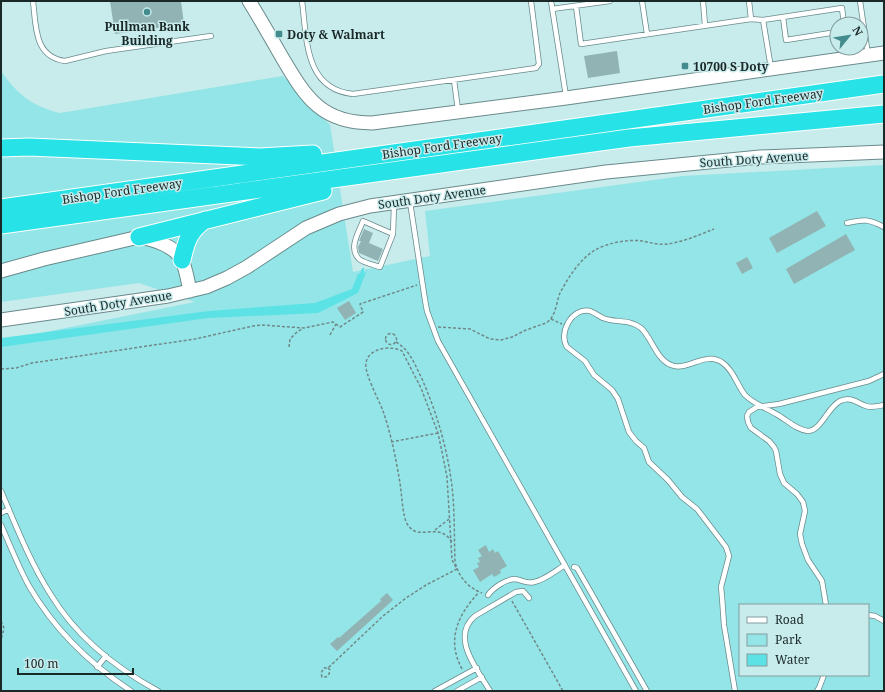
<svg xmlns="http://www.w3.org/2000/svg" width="885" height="692" viewBox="0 0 885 692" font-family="'Noto Serif',serif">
<rect width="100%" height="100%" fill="#c8ebec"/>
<path fill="#93e5e7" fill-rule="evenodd" d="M1,71C18,95 32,106 60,113L283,76L330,125L353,272L430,256L425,211L683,176L883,165L884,99V691H1V341L195,302L139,283L1,302ZM740,605H868V675H740Z"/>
<path fill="#5ce2e5" d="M366,272L358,293L318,313L208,318L1,347V338L209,311L315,303L352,289L358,274Z"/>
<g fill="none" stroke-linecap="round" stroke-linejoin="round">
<path stroke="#5ce2e5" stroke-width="2.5" d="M361,275L363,269"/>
</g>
<path fill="#92b3b3" d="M110,1H181L184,24L115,34Z
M617,51L620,73L588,78L584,56Z
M817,211L826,226L777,253L769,238Z
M364,229L373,233L369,243L383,249L378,261L359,253L358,247L361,241H359Z
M846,234L855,250L794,284L786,269Z
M747,257L753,268L742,274L736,263Z
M349,301L356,313L345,320L337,308Z
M486,545L489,552L493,549L495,553L498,551L507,566L500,570L501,573L494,577L492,574L480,582L473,570L479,567L477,563L480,562L478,558L482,556L478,550Z
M387,593L393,600L337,651L330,644L338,637L339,638L381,601L380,599Z"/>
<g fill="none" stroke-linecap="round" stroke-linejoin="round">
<g stroke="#6a8a8b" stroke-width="6">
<path id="lane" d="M33,1C36,26 34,57 65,61L106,51L211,36
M302,1C307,38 304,89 353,94L536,68L539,64L531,1
M551,1L566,96
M642,1L647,34
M703,1L705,25
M860,1L868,55
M576,6L581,44L751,19L749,1
M552,9L610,1
M783,17L786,40L837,32
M751,19L763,20
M771,68L763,20L842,8L844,24
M454,80L458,110
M410,202L425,300L427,311L438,341L636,691
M847,223C863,219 869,219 884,227
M393,234L363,221C359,232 348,248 359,259C364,263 374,265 380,267L393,234L394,205
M1,491C16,526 30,562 51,595C76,636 116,668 158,691
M1,513L9,509
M1,525C10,545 18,566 29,586C54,629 90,664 131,691
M574,567L577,568L647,691
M488,595C493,588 506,579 515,579C522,580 527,584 534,582C545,580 555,571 565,565
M826,605L822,581L808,560L802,544L800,534L805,511L803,502L797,494L784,483L780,474L776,451L774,447L769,441L751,428L748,422L747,416L749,412L757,407L779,404L869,381L884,374
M868,615L875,616L884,621
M97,667L106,656
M435,691L477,668
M457,691L482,677
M490,691C477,669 450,637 475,616L516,592L523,591L529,598
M735,691L724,625L722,597L721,587L729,556L726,547L697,509L682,497L668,480L649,462L644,448L636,441L629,432L618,399L612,390L594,375L585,361L567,347C558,333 572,307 590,311C595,313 599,316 603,318C616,323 630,319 641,328C652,338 656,359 671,365C688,372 705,350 723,363C734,371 737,385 745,395C754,404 766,408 776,414C786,419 796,430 808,431C821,431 827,408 840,401C851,396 857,403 866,406C872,408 878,406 884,405
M817,691L819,688L824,675"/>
</g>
<g stroke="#6a8a8b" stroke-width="15">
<path id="secondary" d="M249,1C261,20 272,40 283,59C306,98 322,123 372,123L566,98L884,53
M1,271L44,259L139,237C153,239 175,246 182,260C186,269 188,282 190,291
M1,320L168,296L206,287L227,278L247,267L306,228L339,214L370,206L606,172L760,157L884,152"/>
</g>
<g stroke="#fff" stroke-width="19">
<path id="highway" d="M1,148L29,147L260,157L313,154
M1,208L884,84
M1,225L629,138L884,114
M139,237L323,191
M182,260C186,242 189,231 205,220"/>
</g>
<path stroke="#708888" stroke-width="1.5" stroke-dasharray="3 2" stroke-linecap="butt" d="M551,319L562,324
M438,327L470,329L490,339L501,340L512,337L526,330L546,323C556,317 556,303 560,293C568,278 578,262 592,252C605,243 627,239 643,241C651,243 659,245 667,244C683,242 699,235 714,229
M385.5 339a5.5 5.5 0 1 1 11 0a5.5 5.5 0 1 1-11 0Z
M330,335L336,324
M396,342C410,350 415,365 422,379C436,411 446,444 451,479C455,506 454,534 455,562C459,577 467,587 482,593
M289,347L290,339L297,332L302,329
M1,369L16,368L32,363L195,339L253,326L262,325L304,328L333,322L340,327L363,312L360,304L417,285
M391,442L438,433
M435,530L449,519
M512,601L563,691
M1,621L4,628L1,640
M328,668L330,670L329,674L326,677H322L321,673L324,668H328L383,616L406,598L426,585L457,569L452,560L447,477L441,447L438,433L421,388L402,351C391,345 368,348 366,363C364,373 379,400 383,411C391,434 396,459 400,483C402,496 402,509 406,522C418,545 437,519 452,542
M462,669C446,639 458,615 479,592"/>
<use href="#lane" stroke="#fff" stroke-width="4.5"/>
<use href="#secondary" stroke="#fff" stroke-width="13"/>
<use href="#highway" stroke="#27e2e6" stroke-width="17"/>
</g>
<g fill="#438b8c" stroke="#c8ebec" stroke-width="1.5">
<circle cx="147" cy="12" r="4"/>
<rect x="275" y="30" width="8" height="8" rx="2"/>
<rect x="681" y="62" width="8" height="8" rx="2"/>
</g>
<g text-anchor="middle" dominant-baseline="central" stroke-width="3" stroke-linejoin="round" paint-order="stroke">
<g font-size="12" font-weight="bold" fill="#1b2828" stroke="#c8ebec" text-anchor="start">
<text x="147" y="26" text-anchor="middle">Pullman Bank<tspan x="147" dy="14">Building</tspan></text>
<text x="287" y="34">Doty &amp; Walmart</text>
<text x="693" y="66">10700 S Doty</text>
</g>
<g font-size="12" fill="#1b2828" stroke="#c8ebec">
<text transform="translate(763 101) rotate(-8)">Bishop Ford Freeway</text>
<text transform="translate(442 146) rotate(-8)">Bishop Ford Freeway</text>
<text transform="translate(754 159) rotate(-4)">South Doty Avenue</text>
<text transform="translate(122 191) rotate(-8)">Bishop Ford Freeway</text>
<text transform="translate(432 197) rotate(-8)">South Doty Avenue</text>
<text transform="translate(118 303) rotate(-9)">South Doty Avenue</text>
</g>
</g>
<rect width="885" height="692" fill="none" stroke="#1b2828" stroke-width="4"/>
<rect x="739" y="604" width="130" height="72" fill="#c8ebec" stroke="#839d9e"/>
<rect x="747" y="617" width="20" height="6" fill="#ffffff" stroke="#839d9e"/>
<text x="775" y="624" font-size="12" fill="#1b2828">Road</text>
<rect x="747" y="634" width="20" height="12" fill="#93e5e7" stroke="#839d9e"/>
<text x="775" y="644" font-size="12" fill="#1b2828">Park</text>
<rect x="747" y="654" width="20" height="12" fill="#5ce2e5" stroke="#839d9e"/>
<text x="775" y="664" font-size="12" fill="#1b2828">Water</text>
<g transform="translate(849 36) rotate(60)"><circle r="19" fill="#c8ebec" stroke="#839d9e"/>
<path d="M0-3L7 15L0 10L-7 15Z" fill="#438b8c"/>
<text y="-6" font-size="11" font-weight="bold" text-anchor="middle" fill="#1b2828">N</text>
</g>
<path d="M18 668v6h115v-6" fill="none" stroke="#1b2828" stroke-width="2"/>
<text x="24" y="668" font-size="12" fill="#1b2828" stroke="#c8ebec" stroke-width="3" paint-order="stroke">100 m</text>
</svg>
